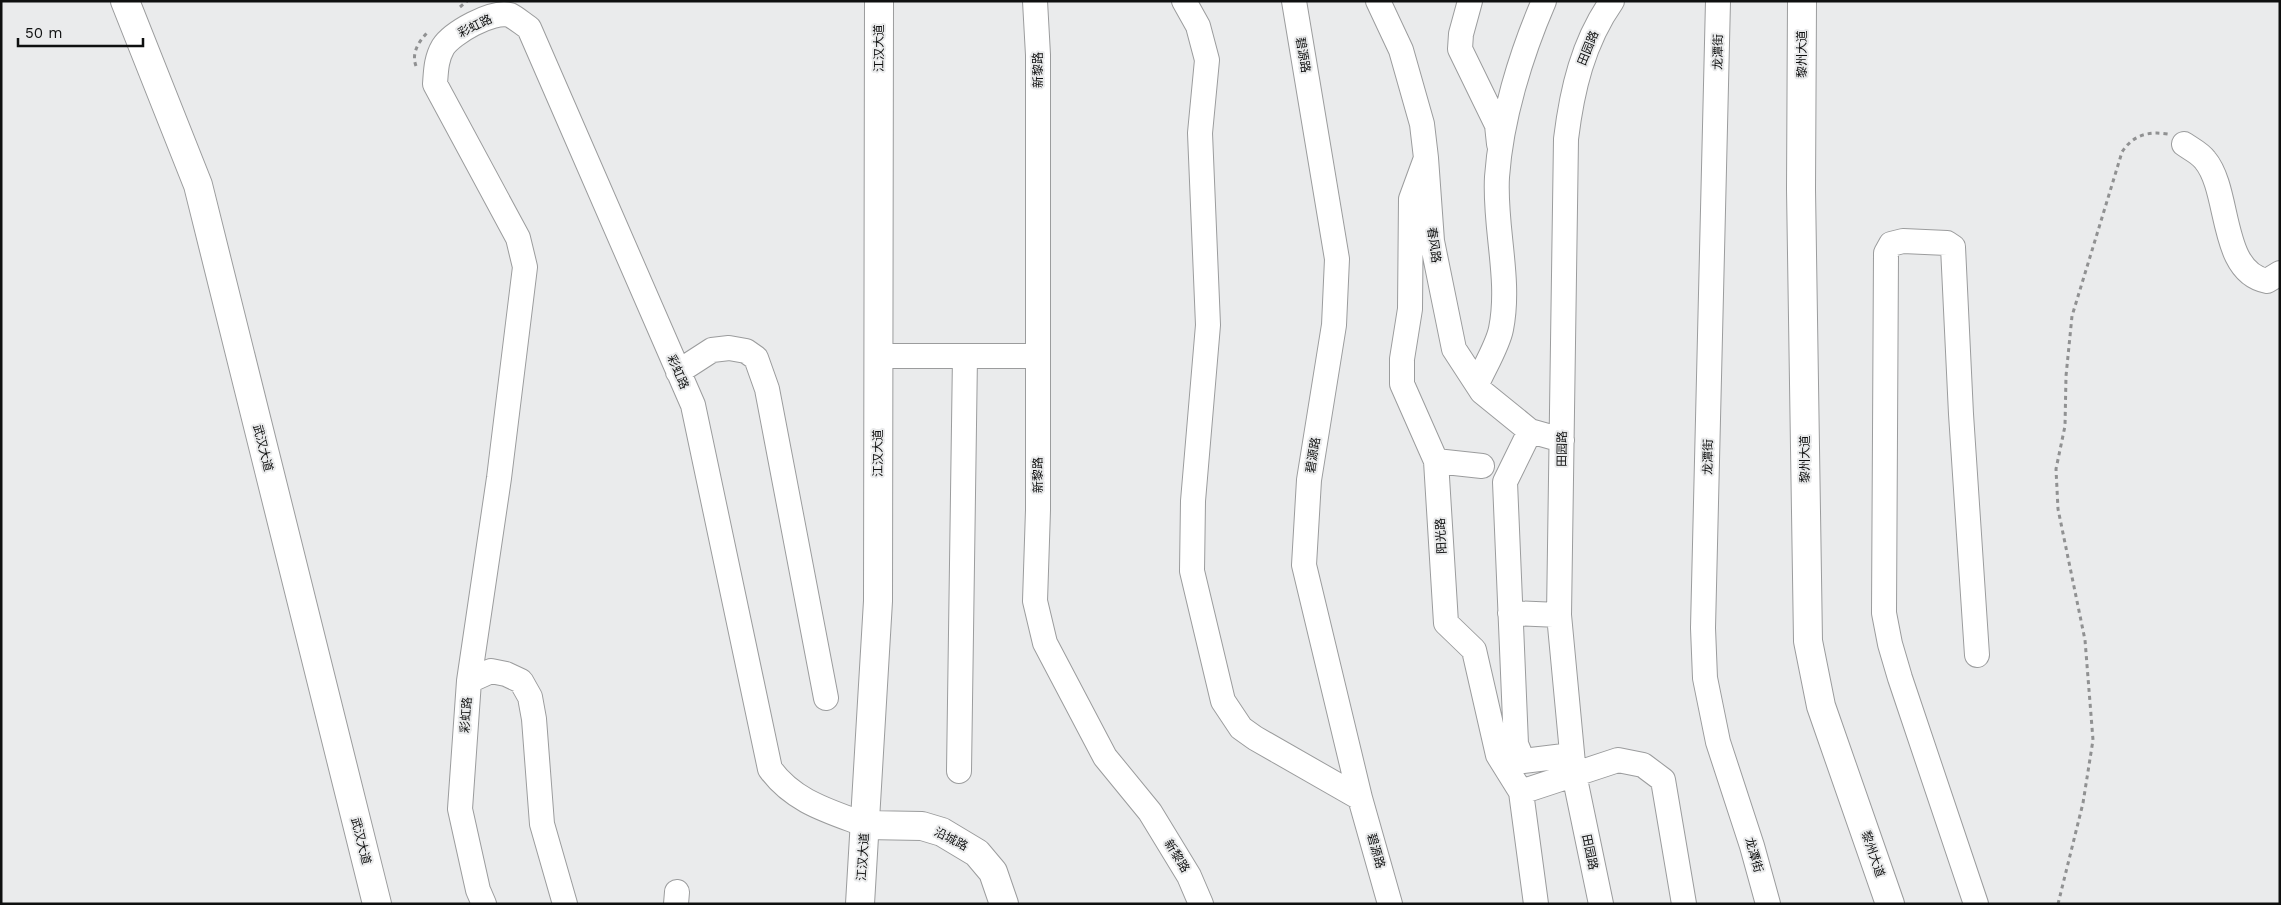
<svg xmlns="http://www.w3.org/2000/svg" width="2281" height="905" viewBox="0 0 2281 905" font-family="'Work Sans','Noto Sans SC',sans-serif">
<rect width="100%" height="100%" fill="#eaebec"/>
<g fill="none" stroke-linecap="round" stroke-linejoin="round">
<g stroke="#9b9c9d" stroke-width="26">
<path id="minor" d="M1035,1L1038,55V510L1035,601L1045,643L1105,757L1150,812L1189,876L1201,904
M1184,1L1198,26L1207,60L1200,133L1208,325L1193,501L1192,571L1223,701L1241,728L1255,738L1360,798
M1294,1L1337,259L1334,325L1309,480L1304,565L1360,798L1390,904
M1378,1L1401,50L1422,124L1426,158L1432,241L1454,349L1482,392L1530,431L1562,440
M1470,1L1461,34L1460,49L1497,125L1499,144
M1718,1L1703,628L1705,678L1718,742L1752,846L1768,904
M2184,144C2191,149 2200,153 2205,160C2231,191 2219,272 2267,281L2280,273
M1426,158L1411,199L1410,309L1402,359V384L1436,461L1446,623L1474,650L1498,755L1521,792L1536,904
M878,356H1037
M678,372L712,350L729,348L746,351L756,358L767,389L826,698
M1477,384C1484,368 1498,345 1501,329C1511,279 1494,227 1497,177C1501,119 1521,54 1544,1
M1530,431L1505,482L1516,744L1523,761L1572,755
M1436,461L1482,466
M1510,613L1559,615
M469,681L491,671L506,674L521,681L530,697L534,719L542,824L565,904
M959,771L965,356
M1521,792L1618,760L1643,765L1663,780L1684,904
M484,904L478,890L460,809L469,681L499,478L525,267L518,238L435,84C436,71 436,59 443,47C452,33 492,10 510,15C516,18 523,24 529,28L693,405L770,769C794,802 829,811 866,825
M676,904L677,892
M1601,904L1574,774L1559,615L1566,139C1572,90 1583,42 1612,1
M1976,904L1900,678L1890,644L1884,613L1886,253L1891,244L1903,241L1947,243L1953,247L1961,414L1977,655"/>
</g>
<g stroke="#9b9c9d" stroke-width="30">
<path id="major" d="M125,1L198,185L377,904
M1802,1L1801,189L1808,641L1821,706L1890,904
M866,825L922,826L942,832L977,853L993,872L1004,904
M860,904L878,601L879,1"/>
</g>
<path stroke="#909192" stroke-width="3" stroke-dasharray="4 4" stroke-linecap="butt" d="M460,7L467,1
M416,66C411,53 419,41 428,32
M2058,904L2083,803L2093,740L2085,640L2058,509L2056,469L2065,426L2066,376L2072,316L2122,152C2133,135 2148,131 2168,134"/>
<use href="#minor" stroke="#fff" stroke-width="24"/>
<use href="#major" stroke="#fff" stroke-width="28"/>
</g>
<g text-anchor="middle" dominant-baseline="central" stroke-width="4" stroke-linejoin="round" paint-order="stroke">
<g font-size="12" fill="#0f1010" stroke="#eaebec">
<text transform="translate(475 26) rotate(-26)">彩虹路</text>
<text transform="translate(879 48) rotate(-90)">江汉大道</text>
<text transform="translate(1588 48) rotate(-68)">田园路</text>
<text transform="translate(1718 52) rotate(-89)">龙潭街</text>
<text transform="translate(1802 54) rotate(-90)">黎州大道</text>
<text transform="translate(1303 55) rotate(80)">碧源路</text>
<text transform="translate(1038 70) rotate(-90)">新黎路</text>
<text transform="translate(1434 245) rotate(82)">春风路</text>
<text transform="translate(678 372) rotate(67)">彩虹路</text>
<text transform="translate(263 448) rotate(76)">武汉大道</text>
<text transform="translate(1562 449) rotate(-89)">田园路</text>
<text transform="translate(878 453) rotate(-90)">江汉大道</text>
<text transform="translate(1313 455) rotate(-81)">碧源路</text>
<text transform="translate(1708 457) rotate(-89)">龙潭街</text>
<text transform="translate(1805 459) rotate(-90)">黎州大道</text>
<text transform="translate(1038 475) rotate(-91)">新黎路</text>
<text transform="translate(1441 536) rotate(-93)">阳光路</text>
<text transform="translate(466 715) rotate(-86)">彩虹路</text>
<text transform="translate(951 839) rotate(27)">沿城路</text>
<text transform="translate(361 841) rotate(76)">武汉大道</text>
<text transform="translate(1376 851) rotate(74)">碧源路</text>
<text transform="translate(1590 852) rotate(78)">田园路</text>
<text transform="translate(1873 854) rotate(71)">黎州大道</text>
<text transform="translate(1754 855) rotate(74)">龙潭街</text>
<text transform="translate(1177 856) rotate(58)">新黎路</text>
<text transform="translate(863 857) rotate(-86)">江汉大道</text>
</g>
</g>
<rect width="2281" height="905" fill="none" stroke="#0f1010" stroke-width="5"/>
<path d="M18 38v8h125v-8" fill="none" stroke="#0f1010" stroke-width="2.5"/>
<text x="25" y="38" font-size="15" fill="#0f1010" stroke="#eaebec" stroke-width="4" paint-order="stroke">50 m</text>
</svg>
